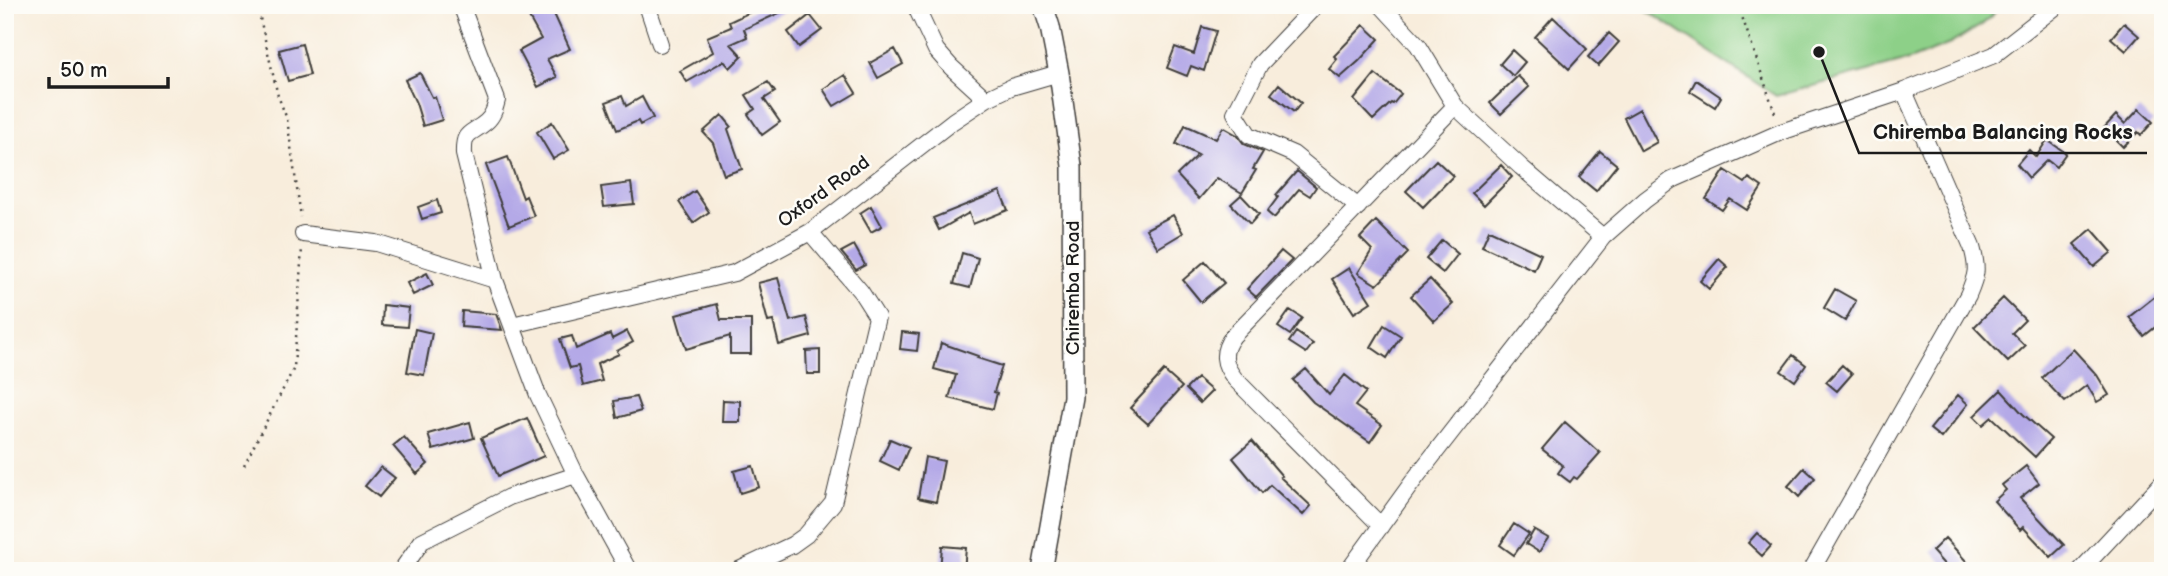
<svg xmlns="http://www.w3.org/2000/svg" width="2168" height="576" viewBox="0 0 2168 576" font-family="'Balsamiq Sans',sans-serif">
<rect width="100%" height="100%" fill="#fdfcf7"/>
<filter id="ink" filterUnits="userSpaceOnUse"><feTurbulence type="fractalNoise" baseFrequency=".0143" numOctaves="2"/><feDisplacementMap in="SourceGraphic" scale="14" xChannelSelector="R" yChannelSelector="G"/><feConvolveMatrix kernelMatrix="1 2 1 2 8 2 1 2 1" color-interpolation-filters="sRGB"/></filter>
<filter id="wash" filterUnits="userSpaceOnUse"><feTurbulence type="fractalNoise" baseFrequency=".00686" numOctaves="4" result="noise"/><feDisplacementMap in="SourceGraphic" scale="28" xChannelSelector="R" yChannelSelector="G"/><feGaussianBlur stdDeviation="1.57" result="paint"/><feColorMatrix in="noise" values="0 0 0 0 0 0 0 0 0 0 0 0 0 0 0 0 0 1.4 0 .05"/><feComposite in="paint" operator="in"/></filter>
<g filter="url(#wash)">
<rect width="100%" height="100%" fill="#f8eddc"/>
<path fill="#8dd088" stroke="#547652" stroke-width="2" d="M1639,5H2002L1983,24L1950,44L1912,59L1776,96Z"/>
<g id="blocks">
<path fill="#b4a9e7" d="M544,5H550L570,49L547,59L557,77L538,87L519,51L541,39L527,14Z
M765,5H797L744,29L747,37L731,44L742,56L730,68L724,61L687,82L680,71L713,52L707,37L731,27L729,22Z
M810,15L822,30L799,47L788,32Z
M1553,17L1587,49L1569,69L1535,37Z
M2124,23L2139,36L2126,51L2111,38Z
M1364,25L1379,39L1359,61L1340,78L1329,69L1337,59L1334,56Z
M1202,27L1216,31L1204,71L1191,66L1187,76L1167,68L1175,47L1194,54Z
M1609,33L1619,42L1598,66L1588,57Z
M302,44L310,75L288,81L279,50Z
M895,49L903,64L878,78L870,63Z
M1512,50L1525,62L1513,76L1500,64Z
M420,73L432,97H435L442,120L423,126L416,103L405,80Z
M1375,74L1401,94L1393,104L1391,103L1373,120L1354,100Z
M845,75L856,93L834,106L823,89Z
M1518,76L1529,87L1501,114L1490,103Z
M1696,80L1721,97L1715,107L1690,91Z
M768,82L775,92L764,99L780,122L762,135L748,114L755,109L746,95Z
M1279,84L1301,103L1294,112L1271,94Z
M622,96L626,106L642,97L653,118L640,125L638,121L617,130L606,102Z
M1640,109L1657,142L1641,151L1624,118Z
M2139,109L2153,122L2141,135L2138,132L2123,147L2104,128L2116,115L2125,124Z
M722,115L731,126L728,129L742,169L724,175L713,143L703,132Z
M552,122L569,150L553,159L537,132Z
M1185,125L1216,139L1223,127L1237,135L1244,144L1263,152L1253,169L1256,170L1242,193L1217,178L1199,199L1177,175L1198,155L1176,144Z
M2047,140L2066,153L2056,167L2047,160L2029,178L2017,164L2029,150L2036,157Z
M1600,151L1617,165L1596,191L1579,177Z
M508,157L523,198L526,196L534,216L509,226L486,165Z
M1436,160L1453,176L1423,207L1406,191Z
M1501,165L1512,177L1484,205L1472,193Z
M1725,170L1745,183L1749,178L1762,187L1747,210L1730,199L1722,210L1706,199Z
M1297,171L1316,187L1310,196L1299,189L1274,218L1267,212L1278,197L1276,195Z
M631,183L634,204L604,207L601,187Z
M695,191L709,212L693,223L679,202Z
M1000,191L1008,210L973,224L969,213L939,230L933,218Z
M1241,195L1259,214L1250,224L1231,204Z
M437,200L441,213L422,219L418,207Z
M871,206L882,226L871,232L860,213Z
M1173,215L1183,233L1158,248L1146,229Z
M1376,221L1408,253L1377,285L1358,273L1372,250L1360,238Z
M2092,229L2112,252L2094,267L2074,244Z
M1489,230L1541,254L1534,270L1482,246Z
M1442,240L1458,254L1443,273L1426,259Z
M854,245L865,265L856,270L841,252Z
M1281,251L1292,260L1256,297L1247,289Z
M962,253L978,258L970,288L954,284Z
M1719,259L1728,267L1709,289L1700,281Z
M1205,261L1224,283L1201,302L1183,280Z
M1349,268L1371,302L1354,313L1332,279Z
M427,273L433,285L413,295L407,283Z
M778,278L790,321L806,317L811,336L779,345L773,321L768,322L758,283Z
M1430,279L1453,304L1434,321L1411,296Z
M1835,289L1856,301L1845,321L1824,308Z
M2163,290V321L2144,336L2129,317Z
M2003,298L2025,320L2012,333L2025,346L2008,362L1974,327Z
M717,304L721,320H751V354H730V336L686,349L676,315Z
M383,305L409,308L407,327L382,325Z
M1290,310L1302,318L1290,335L1278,327Z
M462,311L496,314L502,330L461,327Z
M1384,325L1401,336L1387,358L1371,347Z
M415,329L432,333L424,375L407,372Z
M627,331L633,342L617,351L619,354L597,364L602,381L583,386L578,366L570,368L560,339L572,336L576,349L610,334L612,339Z
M902,332L919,334L917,351L900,349Z
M1296,332L1313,344L1306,353L1289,342Z
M941,343L978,356L977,358L1002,366L994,392L997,393L993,409L949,398L956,375L934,369Z
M2073,349L2097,375L2109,395L2097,402L2087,385L2065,402L2042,378Z
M820,350V374H807L806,351Z
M1793,355L1806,365L1795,381L1781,371Z
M1842,365L1852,374L1837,391L1826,382Z
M1306,369L1329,395L1345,375L1366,392L1355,406L1382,425L1370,442L1313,402L1293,380Z
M1164,371L1182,387L1148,424L1130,408Z
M1197,378L1212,391L1200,403L1186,389Z
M2001,390L2023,414L2051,439L2035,457L1992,417L1983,425L1974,416Z
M1958,395L1968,404L1941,438L1930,429Z
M636,397L641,411L617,418L614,401Z
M723,400L740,401V422H722Z
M527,418L544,456L498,476L481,438Z
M470,422L474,438L433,450L428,434Z
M1565,422L1600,453L1577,479L1574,477L1570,482L1558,473L1563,466L1542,449Z
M404,437L428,464L417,474L393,446Z
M890,439L909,447L899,470L880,461Z
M1252,441L1282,476L1280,477L1311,506L1303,515L1270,485L1262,493L1233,458Z
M925,457L944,461L936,502L918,498Z
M753,466L759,487L740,493L734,471Z
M2026,466L2039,483L2020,498L2064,545L2051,557L2023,527L2020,530L1994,501L2006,490L2002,485Z
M381,467L395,478L379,497L365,486Z
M1804,468L1815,478L1799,497L1788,486Z
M1514,524L1529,534L1514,555L1500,545Z
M1534,530L1548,538L1539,552L1526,544Z
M1757,533L1771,546L1762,556L1748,543Z
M1945,538L1967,562L1958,571H1950L1932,551Z
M942,546L966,548L964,571H940Z"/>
</g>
</g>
<g filter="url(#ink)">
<use href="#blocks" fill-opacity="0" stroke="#3d3b39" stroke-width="2"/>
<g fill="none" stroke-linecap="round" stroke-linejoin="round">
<g stroke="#3d3b39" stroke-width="18">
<path id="minor" d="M461,5L497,100C495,108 493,116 486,122C471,135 463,130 464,154L495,280
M647,5L660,44
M915,5L936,50L951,67L986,99
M1316,5L1260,64L1235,113L1249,135L1293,154L1358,207
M1381,5L1418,45L1455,106L1521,167L1603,237
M303,234L376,243L495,280L538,395L576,475L629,571
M512,325L734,273L810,232L953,121L986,99L1011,87L1059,73
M1381,526L1235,379C1223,364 1221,352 1233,336L1455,106
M401,571L422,541L509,497L576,475
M737,571L792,545L806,535L833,503L877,317L861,292L810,232
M1348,571L1417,476L1603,237L1645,200L1672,180L1781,132L1904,91L1994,55L2058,5
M1811,571L1968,295C1977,274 1978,269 1972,247L1904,91
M2080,571L2163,482"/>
</g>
<g stroke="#3d3b39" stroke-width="22">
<path id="major" d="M1042,571L1073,397L1072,166L1059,73L1050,27L1043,5"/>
</g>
<path stroke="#3d3b39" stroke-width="2.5" stroke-dasharray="2 5" stroke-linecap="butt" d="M257,5L278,96L287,119L301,217
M1738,5L1776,116
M244,465L294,368L302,248"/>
<use href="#minor" stroke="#fff" stroke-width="16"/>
<use href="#major" stroke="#fff" stroke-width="19"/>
</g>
</g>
<g text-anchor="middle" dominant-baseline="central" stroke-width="5" stroke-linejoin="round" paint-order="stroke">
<g font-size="19" fill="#1c1c1c" stroke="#fdfcf7">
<text transform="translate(824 192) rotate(-36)">Oxford Road</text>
<text transform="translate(1073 288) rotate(-90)">Chiremba Road</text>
</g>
</g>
<path fill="none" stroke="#1c1c1c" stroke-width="2.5" d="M1819 52L1859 153H2147"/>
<circle fill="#1c1c1c" stroke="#fdfcf7" stroke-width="2.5" cx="1819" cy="52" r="7"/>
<g font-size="21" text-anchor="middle" font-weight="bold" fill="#1c1c1c" stroke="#fdfcf7" stroke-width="5" stroke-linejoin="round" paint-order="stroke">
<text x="2003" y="139">Chiremba Balancing Rocks</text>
</g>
<rect width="2168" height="576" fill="none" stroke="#fdfcf7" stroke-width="28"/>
<path d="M49 77v10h119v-10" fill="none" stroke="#1c1c1c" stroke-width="3.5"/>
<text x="60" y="77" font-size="21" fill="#1c1c1c" stroke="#fdfcf7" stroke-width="5" paint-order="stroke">50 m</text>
</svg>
